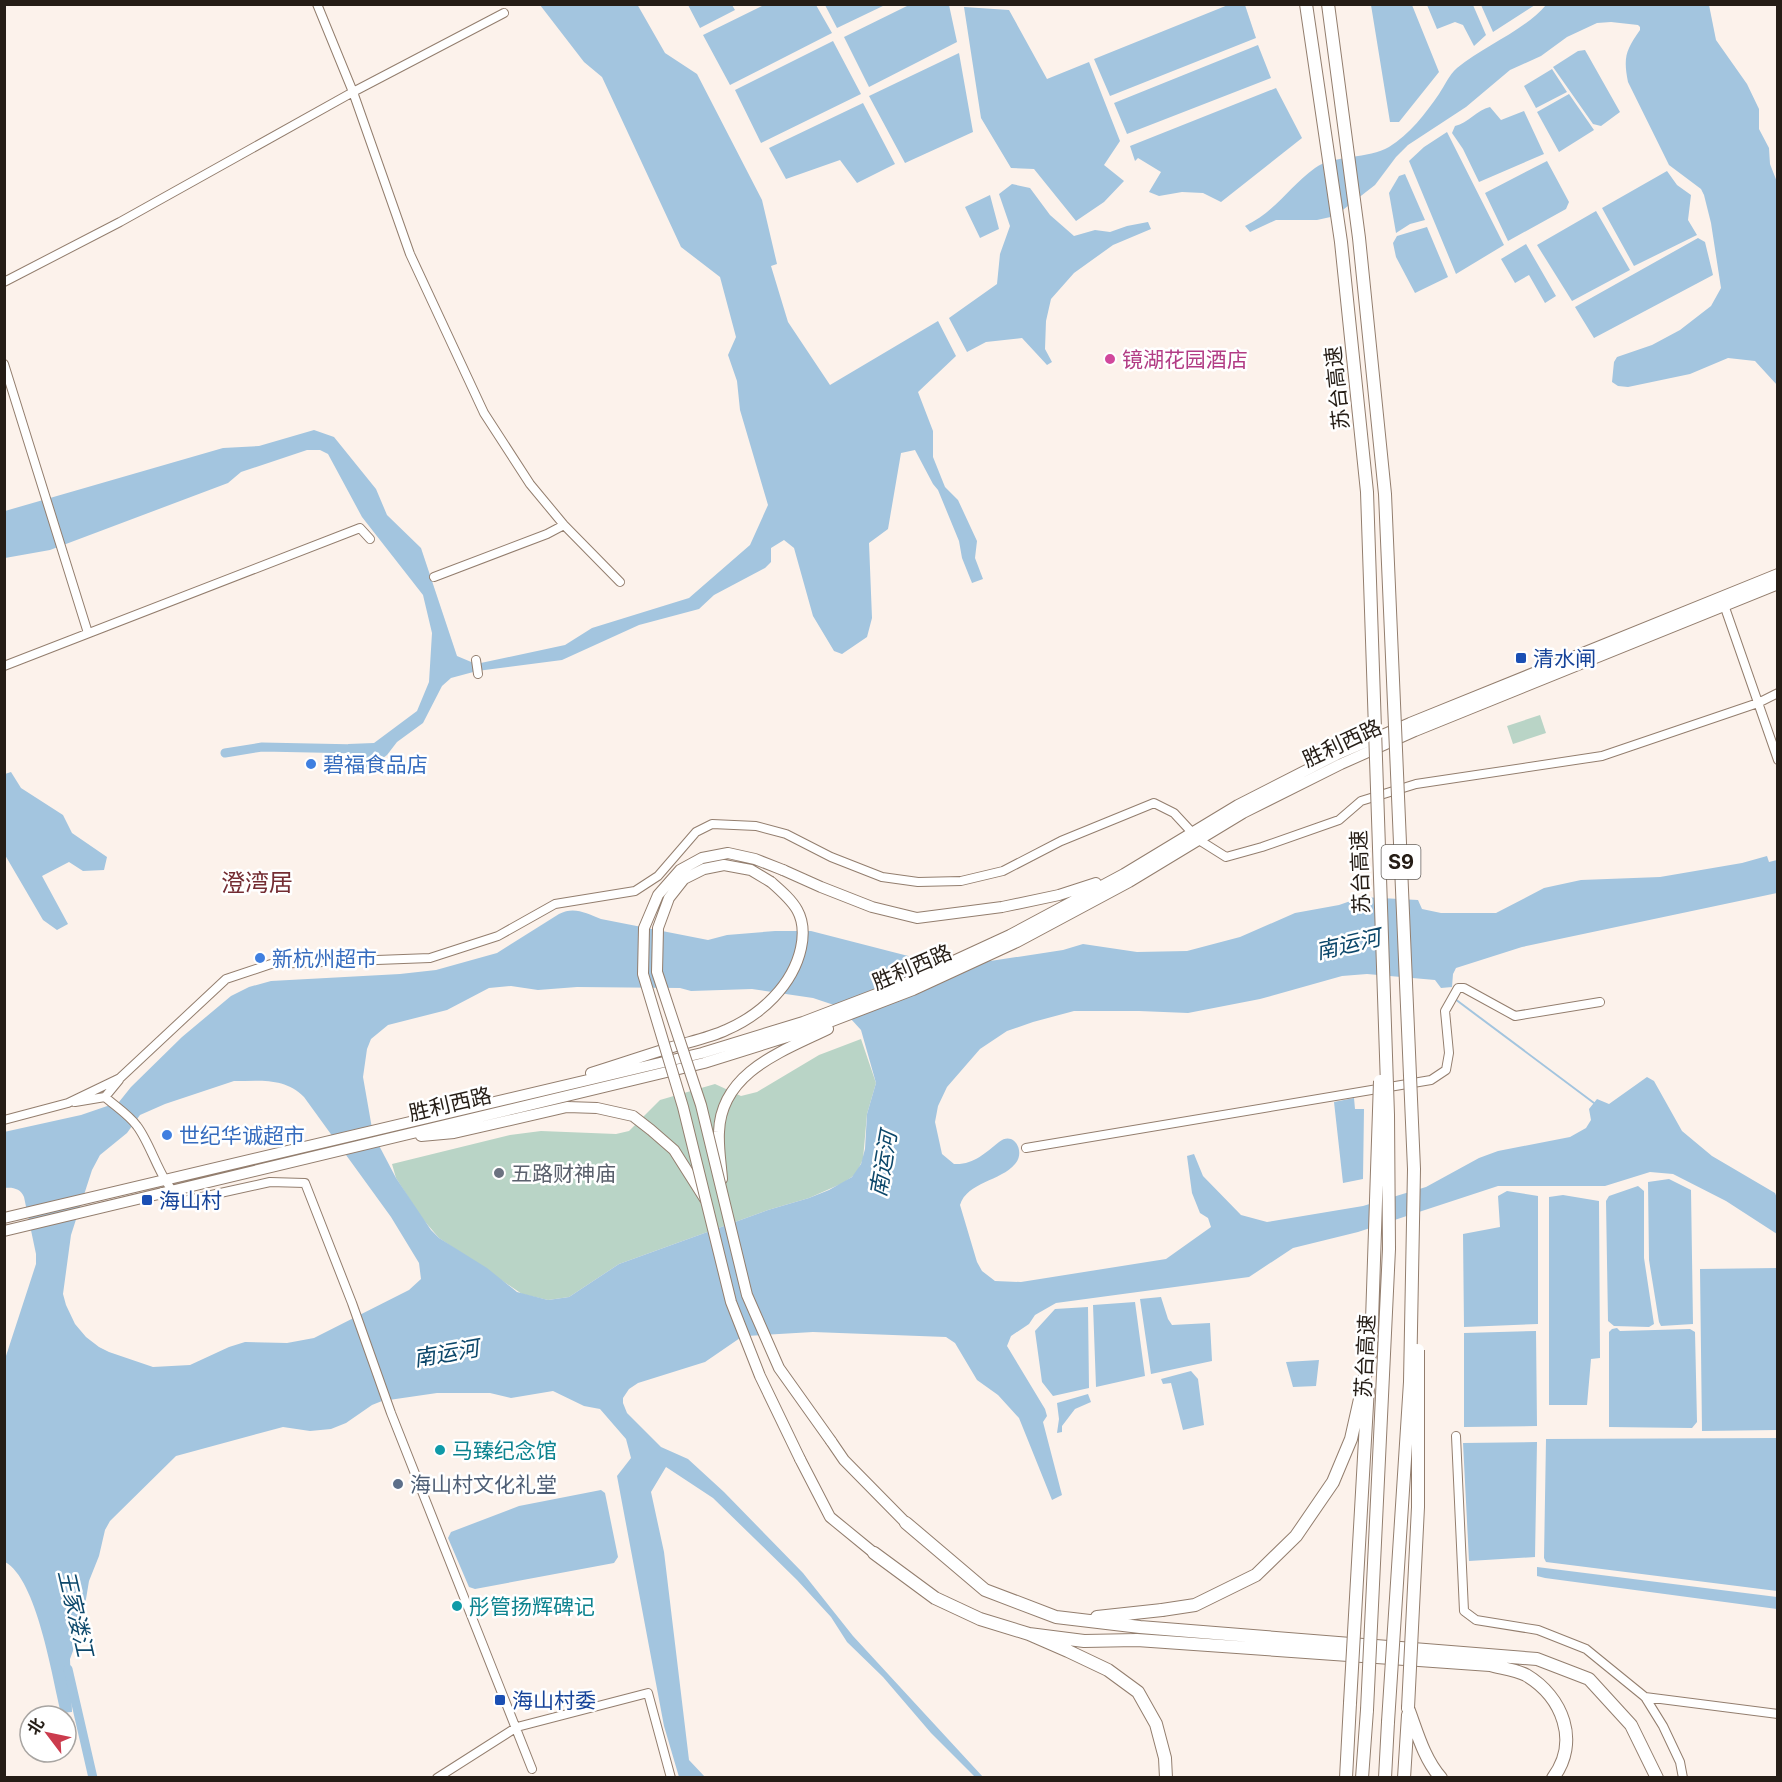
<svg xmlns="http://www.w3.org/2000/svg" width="1782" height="1782" viewBox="0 0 1782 1782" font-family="Inter,'Noto Sans SC',sans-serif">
<rect width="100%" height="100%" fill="#fcf2eb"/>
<path fill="#b9d4c6" d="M1540,715L1546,733L1513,744L1507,726Z
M861,1039L876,1083L867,1114L863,1159L856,1174L843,1183L809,1198L768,1210L619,1264L569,1297L548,1300L522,1294L439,1238L421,1217L396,1178L392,1164L510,1135L541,1131L616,1134L629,1131L660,1100L715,1084L741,1096L757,1092L819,1055Z"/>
<path fill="#a3c5df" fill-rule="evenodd" d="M637,4L665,53L697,74L762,200L777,264L771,266L788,322L830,385L938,321L956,356L918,392L933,431V457L945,487L958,500L977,541L975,558L983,579L972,583L962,558L959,541L938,490L933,484L915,450L901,453L888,529L869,543L872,618L867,637L842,654L834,651L813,616L794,548L784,540L771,548V562L765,568L714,595L699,609L639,625L562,660L477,671L451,678L442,686L423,723L397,742L387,755L374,765L354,771L348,744L374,743L417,711L429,682L432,633L423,595L362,517L328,454L320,450H307L241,472L228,483L50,550L5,558V511L223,448L259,446L314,430L334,437L376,489L387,515L421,548L457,656L476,664L565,645L592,628L689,598L750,545L768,505L740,410L737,381L728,355L736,337L720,277L681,247L602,77L584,62L540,5H537Z
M688,5H732L735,10L700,28Z
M764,5H816L832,33L730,85L703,35Z
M825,5H885L837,28Z
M949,5L957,42L869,87L844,37L909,5Z
M1228,5H1245L1256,38L1110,96L1094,59Z
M1371,5H1412L1439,72L1399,122H1390Z
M1427,5H1473L1486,35L1474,46L1463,25L1455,22L1437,29Z
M1481,5H1535L1493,32Z
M1546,5H1709L1716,40L1747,84L1759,109V129L1769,148L1770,164L1777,182V385L1755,361L1728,358L1690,374L1628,387L1618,386L1612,382L1614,362L1617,357L1652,345L1680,330L1711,306L1721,288L1711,223L1704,195L1701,189L1669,165L1628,82C1623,57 1626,50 1640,30V27L1638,25L1611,22L1597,23L1567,37L1541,56L1510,70L1466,107L1408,145L1396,157L1375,185L1335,216L1317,220H1276L1250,232L1245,226C1274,213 1290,186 1315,168C1333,155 1369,159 1389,147C1409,135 1426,113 1439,94C1445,85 1449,75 1457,68C1484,46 1525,30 1546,5Z
M964,7L1009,10L1047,79L1089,62L1120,141L1104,165L1124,181L1104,202L1076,221L1034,169L1011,168L981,118Z
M833,41L861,94L761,143L735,90Z
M1258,45L1271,78L1127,134L1114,103Z
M1585,50L1620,112L1601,126L1593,124L1553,67L1578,51Z
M959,53L973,132L905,163L869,96Z
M1552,69L1567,92L1536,108L1524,86Z
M1276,88L1302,138L1221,202L1203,193L1182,192L1159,196L1149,192L1161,172L1138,158L1135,161L1130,146Z
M1569,94L1594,130L1559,152L1537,112Z
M863,103L895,164L857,183L840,160L786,179L769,148Z
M1490,107L1501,120L1524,111L1544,154L1479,182L1463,149L1452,133L1455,126C1468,123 1477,110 1490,107Z
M1447,132L1504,245L1456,274L1409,161L1424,147Z
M1547,161L1569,202L1566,209L1508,241L1485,193Z
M1667,171L1677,185L1691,195L1688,220L1697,235L1634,266L1602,208Z
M1405,174L1425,220L1410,224L1396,233L1389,193L1399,176Z
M1012,184L1030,188L1050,215L1074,236L1095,230L1110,232L1127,226L1148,222L1151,229L1113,245L1074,273L1051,299L1046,321L1045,349L1052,362L1047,365L1022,338L986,342L967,352L949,318L997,284L1000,254L1010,226L999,194Z
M990,195L999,229L980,238L965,207Z
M1596,211L1630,270L1572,301L1537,245Z
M1427,227L1448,277L1415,293L1396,257L1393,243L1397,236Z
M1698,238L1705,242L1713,275L1594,338L1575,307Z
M1526,244L1556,296L1545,303L1529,275L1515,283L1501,259Z
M11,772L21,788L63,815L72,833L107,857L104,870L83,871L69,862L42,876L68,924L57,930L43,920L5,855V774Z
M1767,856L1769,862L1777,860V893L1522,947L1456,968L1453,974L1452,987L1441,988L1435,980L1367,974L1342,976L1260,999L1188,1013L1139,1011H1074L1033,1022L1007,1031L980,1049L947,1087L938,1106L935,1122L942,1154L954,1164C974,1165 985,1153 999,1142C1014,1130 1026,1152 1015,1164C1001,1181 967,1182 960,1205L977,1262L982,1271L995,1281L1021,1282L1166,1259L1211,1227L1208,1218L1200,1213L1192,1193L1187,1156L1194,1154L1203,1176L1241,1215L1267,1222L1363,1206L1426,1187L1479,1158L1498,1151L1570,1137L1586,1128L1591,1120L1589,1109L1597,1099L1609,1104L1647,1077L1654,1081L1682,1131L1712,1156L1775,1193L1777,1198V1234L1726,1201L1673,1174L1650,1172L1605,1186H1498L1358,1232L1293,1248L1249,1277L1056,1303L1035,1315L1029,1324L1011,1336L1007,1346L1045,1409L1047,1416L1043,1422L1062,1495L1052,1500L1019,1418L998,1395L977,1380L955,1343L946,1337L813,1332L746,1336L740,1338L705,1362L638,1383L629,1389L623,1398V1403L627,1413L661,1447L688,1459L724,1492L803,1573L853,1636L983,1777H975L931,1733L883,1677L847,1642L831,1617L797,1580L713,1498L666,1467L651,1492L664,1552L689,1760L705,1777H679L664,1726L617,1476L631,1458L626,1439L600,1409L584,1406L553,1391L511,1398L490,1393H437L382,1401L372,1405L346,1423L331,1429L310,1431L283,1427L176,1456L110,1521L105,1530L99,1556L89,1581L81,1629L70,1659L72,1712L61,1713C52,1677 37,1579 5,1562V1359L36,1264V1254L24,1197C21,1189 13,1187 5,1188L4,1132L81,1115L119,1102L131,1087L182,1037L231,996L249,987L271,981L400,974L436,970L497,953L559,914C574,906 586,913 601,919L708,940L727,935L775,931H811L951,967L1063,950L1083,944L1137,952L1187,951L1240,937L1295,913L1339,905L1362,897L1418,900L1422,909L1441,913H1496L1544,888L1581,880L1660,877L1742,863ZM511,986L538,990L577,987L680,988L691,991L752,989L813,998L840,1007L861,1030L876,1083L867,1114L865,1149L861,1164L852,1177L829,1190L809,1198L768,1210L619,1264L569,1297L548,1300L517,1292L487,1268L439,1238L431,1230L396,1178L373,1134L363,1077L367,1049L371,1039L388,1025L447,1010L489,988ZM234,1081C259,1081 285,1077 304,1097L391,1217L419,1263L421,1279L409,1290L314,1338L287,1343L245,1342L229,1347L190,1365L153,1367L109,1352L99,1347L86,1337L75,1324L66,1305L63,1294L71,1235L92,1170L100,1155L127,1133L140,1115L165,1104Z
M1354,1098L1355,1109H1364L1363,1179L1343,1183L1334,1102Z
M1669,1179L1691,1190L1693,1324L1661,1326L1659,1322L1649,1260L1648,1182Z
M1638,1186L1644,1191V1258L1654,1324L1649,1327L1614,1326L1608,1321L1606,1201L1609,1196Z
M1507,1191L1538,1196V1324L1464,1327L1463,1234L1500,1227L1498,1196Z
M1563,1195L1599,1201L1600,1358L1591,1359L1587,1405H1549V1197Z
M1777,1268V1430L1702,1431L1700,1269Z
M1161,1297L1168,1319L1172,1325L1210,1323L1212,1361L1151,1374L1140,1299Z
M1135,1302L1145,1376L1096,1387L1093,1305Z
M1088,1307L1089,1388L1053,1396L1042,1382L1035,1331L1055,1309Z
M1617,1328L1620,1331L1690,1329L1695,1332L1697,1422L1692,1428L1609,1427V1332L1612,1329Z
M1536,1331L1537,1426L1464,1427V1333Z
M1319,1360L1316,1386L1293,1387L1286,1362Z
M1191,1371L1198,1379L1204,1425L1183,1430L1171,1383L1163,1384L1161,1379Z
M1088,1394L1091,1402L1075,1409L1062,1426V1432L1057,1433L1059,1419L1057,1403Z
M1777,1438V1591L1546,1562L1544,1558L1546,1439Z
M1537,1442L1535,1557L1469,1561L1463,1443Z
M601,1490L605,1493L618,1557L614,1563L475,1589L469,1587L448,1538L451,1532L519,1506Z
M1537,1567L1777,1597V1609L1545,1578L1537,1576Z"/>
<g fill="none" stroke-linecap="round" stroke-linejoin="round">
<path stroke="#a3c5df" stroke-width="2" d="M1455,999L1594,1103"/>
<path stroke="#a3c5df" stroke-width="9" d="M225,753L262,747L360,749
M68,1669L93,1778"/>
<g stroke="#937e6e" stroke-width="10">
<path id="minor" d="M317,4L353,92L410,254L484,413L530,484L564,525L620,582
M4,282L120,222L353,92L504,13
M4,364L88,633
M434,577L547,534L564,525
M1723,602L1778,760
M476,660L478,674
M4,666L360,528L370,539
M105,1097C115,1106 129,1115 137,1126C153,1147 161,1187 184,1201L270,1182L305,1183L352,1303L391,1413L532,1769
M75,1102L105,1097L119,1080
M4,1120L68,1103L120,1078L226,979L271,964L430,958L498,936L555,904L635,891L658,876L696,832L712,824L756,826L786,834L831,857L882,877L918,882L961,881L1003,871L1061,841L1154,803L1174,813L1199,840L1226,857L1262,847L1339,820L1361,801L1416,784L1602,756L1758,703L1778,693
M1026,1148L1431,1080L1446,1070L1449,1053L1445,1011L1458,988H1464L1515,1016L1600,1002
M1456,1436L1464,1611L1476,1620L1538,1630L1586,1649L1645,1697L1663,1726L1680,1762L1683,1778
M1645,1697L1778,1714
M437,1778L517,1727L648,1693L671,1778"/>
</g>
<g stroke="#937e6e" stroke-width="12">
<path id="major" d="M783,870L821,887L872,907L917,918L1002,907L1059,895L1096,883
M591,1073C617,1065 643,1056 669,1048C688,1042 709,1038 726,1030C761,1015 793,985 801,948C808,915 794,902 771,882
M421,1136L454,1133L567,1107L597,1108L633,1116L651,1130L674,1150L705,1199
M722,1179C721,1164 718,1147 719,1132C721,1072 783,1051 828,1029
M4,1218L702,1053L803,1022L908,982L1010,935L1124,874L1238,805L1336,755L1410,723L1778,574
M4,1231L704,1063L806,1031L913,990L1017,942L1129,882L1243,813L1341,764L1415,731L1778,584
M831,1441L844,1460L906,1523
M800,1459L830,1517L874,1553"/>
</g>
<g stroke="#937e6e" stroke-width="14">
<path id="highway" d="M906,1523L985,1590L1056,1617L1140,1627L1537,1659L1589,1679L1631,1725L1657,1778
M874,1553L935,1598L980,1619L1029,1634L1068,1651L1108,1670L1138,1692L1156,1724L1165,1758L1166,1778
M1097,1617L1162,1610
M1029,1634L1084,1641L1137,1640L1490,1665C1501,1668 1516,1670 1526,1675C1563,1697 1580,1742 1553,1778
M1408,1708C1417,1732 1424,1759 1441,1778
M1346,1778L1350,1703
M1362,1778L1367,1710
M1385,1778L1388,1722
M1404,1778L1408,1715"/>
</g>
<use href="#minor" stroke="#fff" stroke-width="8"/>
<use href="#major" stroke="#fff" stroke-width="10"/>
<use href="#highway" stroke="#fff" stroke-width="12"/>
<g stroke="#937e6e" stroke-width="12" stroke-linecap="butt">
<path id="major-bridge" d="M783,870L755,859L728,853L702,858L680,870L658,895L644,928L643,974L683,1107L731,1302L760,1376L800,1459
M771,882L751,870L724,865L704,869L684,879L669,898L658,928L657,972L701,1105L747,1295L779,1368L831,1441"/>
</g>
<g stroke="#937e6e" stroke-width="14" stroke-linecap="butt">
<path id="highway-bridge" d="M1306,4L1341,242L1367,492L1388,1115L1389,1249L1367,1710
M1328,4L1359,238L1385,494L1414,1169L1410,1382L1388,1722
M1162,1610L1195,1605L1256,1575L1296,1536L1333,1482L1351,1439L1371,1350L1380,1081
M1350,1703L1368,1387
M1408,1708L1418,1507V1350"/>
</g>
<use href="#major-bridge" stroke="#fff" stroke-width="10"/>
<use href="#highway-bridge" stroke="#fff" stroke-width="12"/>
</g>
<circle fill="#d1479c" stroke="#fff" stroke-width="2" cx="1110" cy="359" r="6"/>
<g fill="#1a4fb4" stroke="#fff" stroke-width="2">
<rect x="1515" y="652" width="12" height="12" rx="3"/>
<rect x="141" y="1194" width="12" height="12" rx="3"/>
<rect x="494" y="1694" width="12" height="12" rx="3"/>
</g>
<g fill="#3f7fe0" stroke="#fff" stroke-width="2">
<circle cx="311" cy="764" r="6"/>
<circle cx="260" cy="958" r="6"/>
<circle cx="167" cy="1135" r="6"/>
</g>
<circle fill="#6b7280" stroke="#fff" stroke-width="2" cx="499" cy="1173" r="6"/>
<g fill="#0f9aa8" stroke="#fff" stroke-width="2">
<circle cx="440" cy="1450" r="6"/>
<circle cx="457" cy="1606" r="6"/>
</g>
<circle fill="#5c6f8a" stroke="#fff" stroke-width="2" cx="398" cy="1484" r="6"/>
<g text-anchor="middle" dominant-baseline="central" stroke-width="5" stroke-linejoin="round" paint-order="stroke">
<rect fill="#fff" stroke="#66615c" stroke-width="1.5" x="1381.5" y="845" width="39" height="34" rx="4.5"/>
<g font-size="20" font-weight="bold" fill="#251d16">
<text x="1401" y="862">S9</text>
</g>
<g font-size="21" fill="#b23c85" stroke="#fff" text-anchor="start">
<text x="1122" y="359">镜湖花园酒店</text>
</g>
<g font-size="21" fill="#251d16" stroke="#fff">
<text transform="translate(1337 388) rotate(-96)">苏台高速</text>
<text transform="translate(1342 743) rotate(-25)">胜利西路</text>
<text transform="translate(1360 872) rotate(-92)">苏台高速</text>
<text transform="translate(912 967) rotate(-23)">胜利西路</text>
<text transform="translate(450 1104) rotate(-13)">胜利西路</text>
<text transform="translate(1365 1356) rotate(-87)">苏台高速</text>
</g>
<g font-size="21" fill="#164399" stroke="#fff" text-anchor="start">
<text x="1533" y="658">清水闸</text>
<text x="159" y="1200">海山村</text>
<text x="512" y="1700">海山村委</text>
</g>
<g font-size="21" fill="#366cbe" stroke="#fff" text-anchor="start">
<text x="323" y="764">碧福食品店</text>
<text x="272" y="958">新杭州超市</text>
<text x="179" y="1135">世纪华诚超市</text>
</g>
<g font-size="21" fill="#5b616d" stroke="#fff" text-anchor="start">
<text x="511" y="1173">五路财神庙</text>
</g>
<g font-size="21" fill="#0d838f" stroke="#fff" text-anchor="start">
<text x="452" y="1450">马臻纪念馆</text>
<text x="469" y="1606">彤管扬辉碑记</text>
</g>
<g font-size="21" fill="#4e5e75" stroke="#fff" text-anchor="start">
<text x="410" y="1484">海山村文化礼堂</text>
</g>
<g font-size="22" font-style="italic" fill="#0d486b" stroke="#fff">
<text transform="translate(1348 944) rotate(-13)">南运河</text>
<text transform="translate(883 1164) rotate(-80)">南运河</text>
<text transform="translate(446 1353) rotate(-10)">南运河</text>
<text transform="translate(76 1613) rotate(77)">王家溇江</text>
</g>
<g font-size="24" fill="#732c32" stroke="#fff">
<text x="257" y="882">澄湾居</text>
</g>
</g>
<rect width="1782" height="1782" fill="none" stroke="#251d16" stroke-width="12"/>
<g transform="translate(48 1734) rotate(302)"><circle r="28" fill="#ffffff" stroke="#a8a5a2" stroke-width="1.5"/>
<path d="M0-4.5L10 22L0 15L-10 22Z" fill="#cb3b4d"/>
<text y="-9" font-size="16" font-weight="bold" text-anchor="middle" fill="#251d16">北</text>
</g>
</svg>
